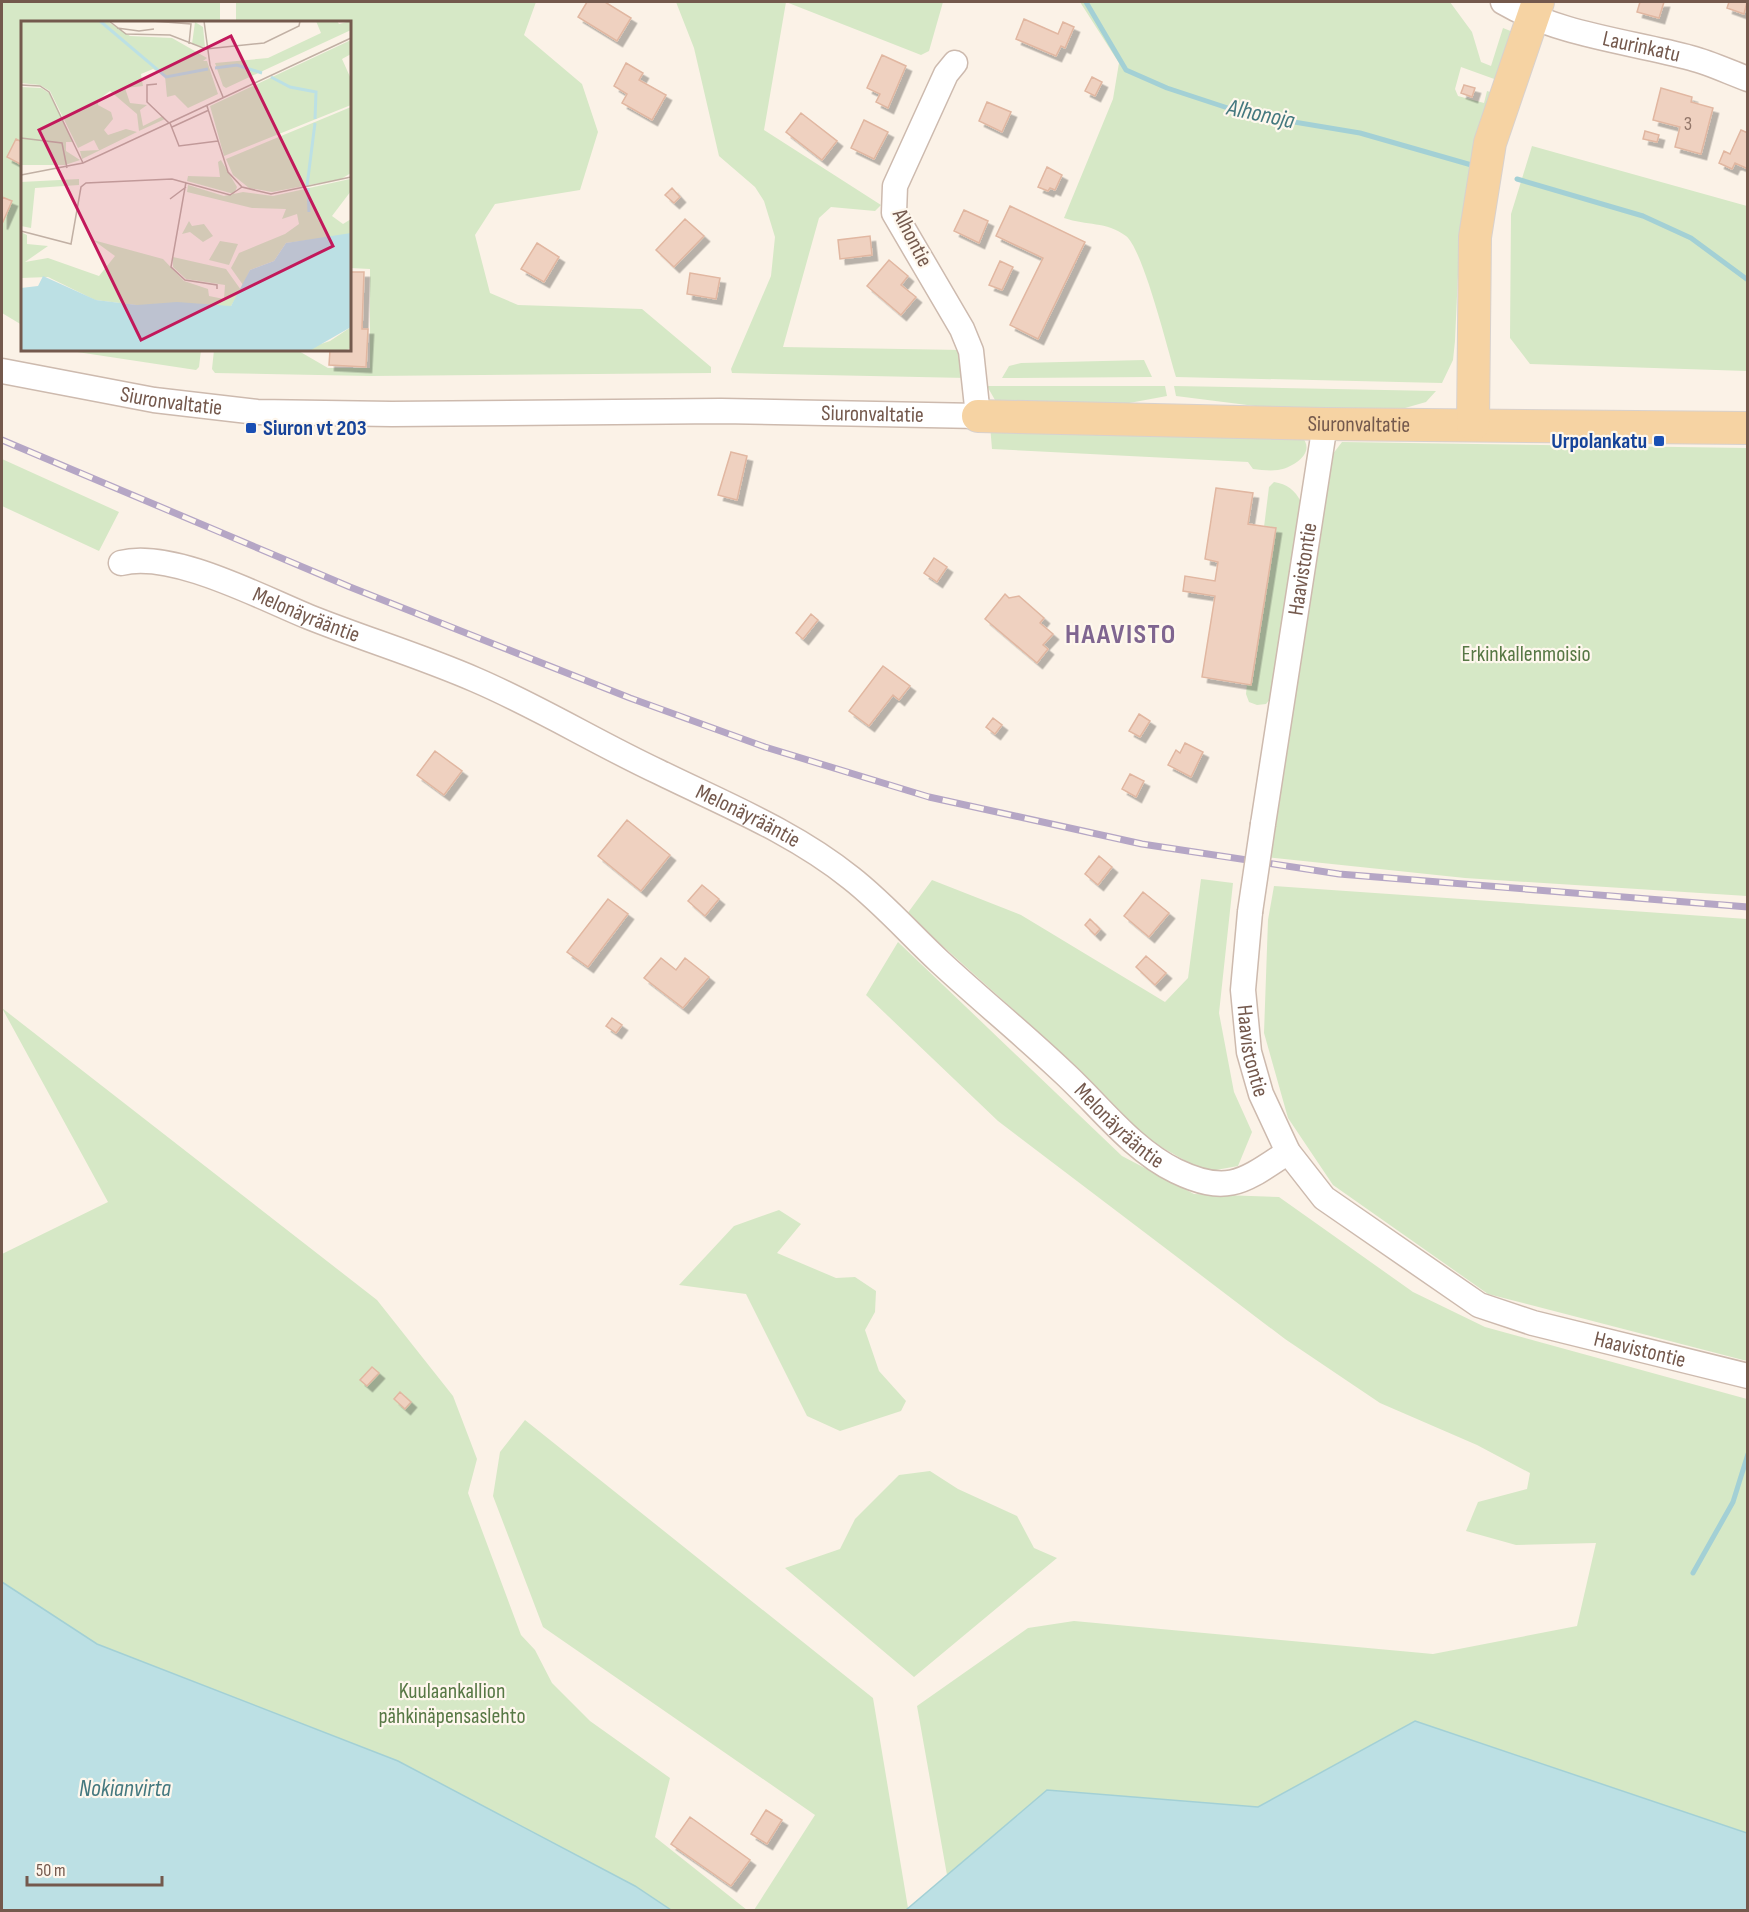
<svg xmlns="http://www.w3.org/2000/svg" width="1749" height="1912" viewBox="0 0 1749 1912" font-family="'Sofia Sans Condensed',sans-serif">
<defs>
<filter id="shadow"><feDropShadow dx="5.5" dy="5.5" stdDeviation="0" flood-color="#0004"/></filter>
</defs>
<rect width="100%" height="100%" fill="#fbf2e7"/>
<path fill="#d6e8c6" d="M2,2H220V22H22V325L2,313Z
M236,2H536L524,35L582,84L598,132L580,190L495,204L475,235L490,293L518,305L642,309L711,367V373L370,376L215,373L212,369L214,350H297L328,368H370V269L350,268V22H236Z
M676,2H943L929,51L921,55L786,2L764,130L881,205L875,211L831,207L819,218L783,347L962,350L967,378L732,373L731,369L771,276L775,237L764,201L755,187L719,156L694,48Z
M1080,2H1450L1472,32L1481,62L1491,66L1503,28L1513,32L1497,80L1461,67L1455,89L1458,96L1484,103L1487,91L1493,93L1460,229L1455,341L1453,360L1442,383L1176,377C1168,351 1143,249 1126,236C1106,221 1087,226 1064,218L1113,99L1119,63Z
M1532,146L1747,206V371L1530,364L1510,338L1511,214Z
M64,350H201L199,367L196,370Z
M1144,360L1152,377L1002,378L1009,366L1021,363Z
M987,386H1165L1167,396L1113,406L1005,405L995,400Z
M1174,386L1436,391L1426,402L1398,410L1263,407L1176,396Z
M990,425L1300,435C1318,451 1295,467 1278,470C1270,471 1261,470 1253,469L1248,462L992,449Z
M1342,442L1747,448V896L1465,878L1265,857L1329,459Z
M2,459L119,512L99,551L2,506Z
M1274,482C1287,484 1295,490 1301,502L1271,698L1266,704L1257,705L1249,702L1246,694L1247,684H1252L1276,529L1264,527L1269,487Z
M1201,879L1233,883L1219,1013L1234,1092L1252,1132L1238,1166L1205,1172L1149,1140L1076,1066L907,914L932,880L1021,915L1165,1002L1188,978Z
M1274,886L1747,919V1361L1488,1294L1333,1185L1288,1118L1264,1033L1268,920Z
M898,942L1122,1156L1194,1194L1279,1197L1413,1292L1485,1327L1747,1399V1833L1415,1721L1258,1807L1047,1790L947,1875L917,1706L1028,1628L1074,1621L1433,1654L1577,1626L1596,1543L1516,1545L1466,1531L1478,1502L1527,1489L1530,1473L1477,1445L1380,1403L1285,1339L998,1121L866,995Z
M2,1008L377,1300L453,1396L477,1459L468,1493L521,1635L535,1650L552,1683L590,1721L670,1778L655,1837L747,1910H671L635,1886L586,1860L113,1659L82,1635L2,1582V1254L108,1202Z
M779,1210L801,1224L777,1253L836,1278L855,1277L876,1291L875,1312L865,1330L879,1371L906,1401L901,1411L840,1431L807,1416L746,1294L679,1285L734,1226Z
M525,1420L873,1698L908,1908L906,1910H754L815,1815L543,1627L493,1496L500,1452Z
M930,1471L958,1489L1017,1516L1034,1548L1057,1558L914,1677L785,1568L840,1549L855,1519L899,1475Z"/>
<path fill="#bce0e4" stroke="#a3d0d5" stroke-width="1.5" d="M2,1582L97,1644L398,1761L635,1886L671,1910H2Z
M1415,1721L1747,1833V1910H906L1047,1790L1258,1807Z"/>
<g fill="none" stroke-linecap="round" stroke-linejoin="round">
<path stroke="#a3d0d5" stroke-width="5" d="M1086,2L1126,70L1167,88L1246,114L1360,133L1475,166
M1517,179L1643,216L1691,238L1748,280
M1693,1573L1733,1502L1748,1454"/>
</g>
<path fill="#efd1c0" stroke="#e1b7a1" stroke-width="1.5" filter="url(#shadow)" d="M587,2H605L631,18L617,41L578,17Z
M1640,2H1664L1659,18L1637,12Z
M1729,2H1747L1744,14L1727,8Z
M1024,19L1058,34L1063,22L1074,27L1065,48L1061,46L1056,56L1016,39Z
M882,55L906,66L888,108L876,102L880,94L867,88Z
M626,63L643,73L639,80L666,95L652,120L622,103L627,94L614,86Z
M1092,77L1102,82L1095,96L1085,91Z
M1464,85L1475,88L1472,97L1461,93Z
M1661,88L1692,97L1691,102L1713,108L1701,154L1675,147L1680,127L1653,120Z
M987,102L1011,112L1002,132L979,121Z
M801,113L837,141L822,160L786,132Z
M864,120L888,132L874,159L851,148Z
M1741,130L1748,133V169L1735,163L1732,169L1719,163L1724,151L1730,154Z
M1645,131L1659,135L1657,142L1643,139Z
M16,139L22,142V165L7,157Z
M1047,167L1062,175L1055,190L1050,188L1048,191L1038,187Z
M672,188L680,197L674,203L665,195Z
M2,197L12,201L2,224Z
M1010,206L1085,242L1038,339L1010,325L1043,258L996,236Z
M964,210L988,221L979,243L954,231Z
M685,219L704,236L674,267L656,250Z
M870,236L872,255L840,259L838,240Z
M537,243L559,257L544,282L521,269Z
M889,260L908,276L901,285L916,297L901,315L867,286Z
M1000,261L1013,267L1002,290L989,285Z
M350,272H364L362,329H368L366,367L329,365L330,350H350Z
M690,273L720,278L716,299L687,294Z
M731,452L747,456L737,500L718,495Z
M1216,488L1253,493L1248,524L1276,528L1251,685L1202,677L1215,596L1183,591L1185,576L1215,581L1218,562L1205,559Z
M934,558L947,567L937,582L924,573Z
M1005,594L1009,598L1019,596L1044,618L1040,623L1053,634L1043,645L1048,649L1037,663L985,619Z
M811,614L818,620L803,639L796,633Z
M883,666L910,686L899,700L893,695L869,726L849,711Z
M1139,714L1150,721L1140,737L1129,731Z
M993,718L1002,725L995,734L986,727Z
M1185,743L1203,752L1191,777L1168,765L1176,750L1180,753Z
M435,751L462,771L444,795L417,775Z
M1130,774L1144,781L1136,797L1122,789Z
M627,820L670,855L641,891L598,856Z
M1099,856L1112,867L1098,885L1085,874Z
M702,885L719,899L705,916L688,901Z
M1143,892L1169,913L1149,937L1124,916Z
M608,899L628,914L588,967L567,952Z
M1090,919L1100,929L1095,935L1085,925Z
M1146,956L1166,973L1155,985L1136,967Z
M661,958L676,970L685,958L709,977L683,1008L644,978Z
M612,1018L622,1025L616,1033L606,1026Z
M372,1367L379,1373L367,1386L360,1380Z
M400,1392L411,1402L405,1409L394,1399Z
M766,1810L782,1820L767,1844L751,1834Z
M690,1817L750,1860L731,1886L671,1844Z"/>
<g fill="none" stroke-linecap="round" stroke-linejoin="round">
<g stroke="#cdbaae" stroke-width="27">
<g id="minor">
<path id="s1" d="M1503,2C1559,35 1628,41 1691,58C1710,63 1729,72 1748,79"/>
<path id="s2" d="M2,371L154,400L257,412L392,414L721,411L978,416L971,351L962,329L894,213L895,186L946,74L955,63"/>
<path id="s3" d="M121,563C172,550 260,597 309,617C364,639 421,656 476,680C539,707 597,743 659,772C724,804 794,832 851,878C883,903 910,934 940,962C981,1000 1023,1034 1063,1072C1098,1104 1132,1150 1176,1171C1228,1196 1244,1181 1288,1152"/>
<path id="s4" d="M1263,824L1325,424"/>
<path id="s5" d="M1250,912L1243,990L1249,1052L1261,1094L1288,1152L1324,1198L1479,1305L1533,1323L1748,1376"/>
</g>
</g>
<g stroke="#d8d1cd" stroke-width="34">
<g id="major">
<path id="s6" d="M978,416L1325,424L1748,428"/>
<path d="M1473,424L1475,237L1490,143L1538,2"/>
</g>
</g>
<use href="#minor" stroke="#fff" stroke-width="24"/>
<use href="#major" stroke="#f6d3a3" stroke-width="32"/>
<g stroke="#b5a6c5" stroke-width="7">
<path id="rail" d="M2,440L350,587L630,698L765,747L929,797L1142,844L1339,874L1748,907"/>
</g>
<use href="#rail" stroke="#fef7ed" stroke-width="4.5" stroke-dasharray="14" stroke-linecap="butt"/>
<g stroke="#cdbaae" stroke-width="27" stroke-linecap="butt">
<path id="minor-bridge" d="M1250,912L1263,824"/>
</g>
<use href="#minor-bridge" stroke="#fff" stroke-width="24"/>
</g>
<g fill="#1a4fb4" stroke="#fef7ed" stroke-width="2">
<rect x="245" y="422" width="12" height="12" rx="3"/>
<rect x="1653" y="435" width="12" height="12" rx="3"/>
</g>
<g text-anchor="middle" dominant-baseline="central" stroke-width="4.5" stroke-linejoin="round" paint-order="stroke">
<g font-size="20" fill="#93776a">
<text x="1688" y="124">3</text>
</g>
<g font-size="22" fill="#74594d" stroke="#fef7ed">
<text stroke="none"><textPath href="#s1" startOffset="146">Laurinkatu</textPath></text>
<text transform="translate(912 238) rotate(63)">Alhontie</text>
<text stroke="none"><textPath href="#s2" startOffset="172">Siuronvaltatie</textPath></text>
<text stroke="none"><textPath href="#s2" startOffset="874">Siuronvaltatie</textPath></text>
<text stroke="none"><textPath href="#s6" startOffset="381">Siuronvaltatie</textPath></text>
<text stroke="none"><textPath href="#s4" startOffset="258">Haavistontie</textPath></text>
<text stroke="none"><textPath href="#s3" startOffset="195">Melonäyrääntie</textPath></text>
<text stroke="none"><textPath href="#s3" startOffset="681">Melonäyrääntie</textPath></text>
<text stroke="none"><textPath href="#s5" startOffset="140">Haavistontie</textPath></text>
<text stroke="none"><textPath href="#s3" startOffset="1167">Melonäyrääntie</textPath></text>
<text stroke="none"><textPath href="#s5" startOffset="662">Haavistontie</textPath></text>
</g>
<g font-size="22" font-weight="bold" fill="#164399" stroke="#fef7ed" text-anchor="start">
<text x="263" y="428">Siuron vt 203</text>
<text x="1647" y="441" text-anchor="end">Urpolankatu</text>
</g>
<g font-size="22" fill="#577845" stroke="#fef7ed">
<text x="1526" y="654">Erkinkallenmoisio</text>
<text x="452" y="1691">Kuulaankallion<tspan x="452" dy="25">pähkinäpensaslehto</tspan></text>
</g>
<g font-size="24" font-style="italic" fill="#44787f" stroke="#fef7ed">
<text transform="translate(1261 114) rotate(12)">Alhonoja</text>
<text x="125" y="1788">Nokianvirta</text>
</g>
<g font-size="28" font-weight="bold" letter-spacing="1.5" fill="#7f6590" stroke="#fef7ed">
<text x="1121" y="634">HAAVISTO</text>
</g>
</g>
<g transform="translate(21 21)">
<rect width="330" height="330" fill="#fbf2e7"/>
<path d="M0,0H86L109,15L151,17L186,37L182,40H186L197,73L167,87L154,74L146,76L144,55L132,48L120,53L122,65L104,67L109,82L126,84L119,89L122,105L142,95L144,98L118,110L116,93L89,70L77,79V84L90,91L92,98L83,109L87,114L105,108L116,111L61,138L59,130L78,129L73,119L57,127L29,70L19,64L0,62ZM295,0H316L318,3L330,0V9L205,67L202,65L194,42L247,37L300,12ZM174,1L182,6L184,26L171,23ZM330,19V33L321,38L330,58V84L203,135L189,85ZM0,66L20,67L28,72L52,121H45V130L59,139L44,144H0ZM330,86V152L320,158L251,171L228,167L212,154L205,138ZM200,139L216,166L213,173L166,160L167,155L199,156L197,141ZM58,158V164L14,167L10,207L0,205V161ZM329,158L330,170L311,195L322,203L330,198L329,214L265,222L253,240L229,249L222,264L210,247L218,232L264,213L278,203L276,193L261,198L265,188L231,187L166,171L167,164L203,175L222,171L252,175ZM168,200L171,205L183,203L192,215L182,221L169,211L161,213ZM0,211L6,214V223L27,225L4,241L27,237L78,255L94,235L72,219L142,238L163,260L187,268L188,275L203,278L204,264L165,258L152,246V236L205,248L220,269L210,285L115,284L74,279L27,256L0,257ZM199,220L217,223L208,244L188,239ZM330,306V327L323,330H278L309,320Z" fill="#d6e8c6"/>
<path d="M330,212V306L290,329L0,330V267L17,265L22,255L75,279L116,284L156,281L210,285L229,249L253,240L265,222Z" fill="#bce0e4"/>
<path fill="none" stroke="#bce0e4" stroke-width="3" d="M79,0L145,56L187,48M194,47L216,44L241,52M250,56L269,66L295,71L294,98M286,165L294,102M287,167L288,191"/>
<path fill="none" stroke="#c1b0a4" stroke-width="1.5" d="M88,0L105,13L149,14L185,28L243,22L278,5L279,0M131,0L170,3L168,23M183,0L189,44L202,76M96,7L118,10L133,8M0,64L19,65L28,71L62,142M186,85L207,151L221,166L250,173L330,156M148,102L330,17M149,102L158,125L197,120M151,106L188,89M0,117L41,122L46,147M0,154L62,142L148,102L126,81V64L136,63M165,161L150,246L164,259L196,264V268M149,178L165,166M0,210L50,223L60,166L65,162L151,158L209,174L221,166"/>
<path fill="#c2185b" fill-opacity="0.15" stroke="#c2185b" stroke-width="3" d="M210,15L312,225L120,319L18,109Z"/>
<rect width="330" height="330" fill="none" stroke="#74594d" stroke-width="3"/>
</g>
<rect width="1749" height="1912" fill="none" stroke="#74594d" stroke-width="6"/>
<path d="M27 1876v9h135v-9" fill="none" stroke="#74594d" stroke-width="3"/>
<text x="36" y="1876" font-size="18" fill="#74594d" stroke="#fef7ed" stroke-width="4.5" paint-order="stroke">50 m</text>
</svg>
